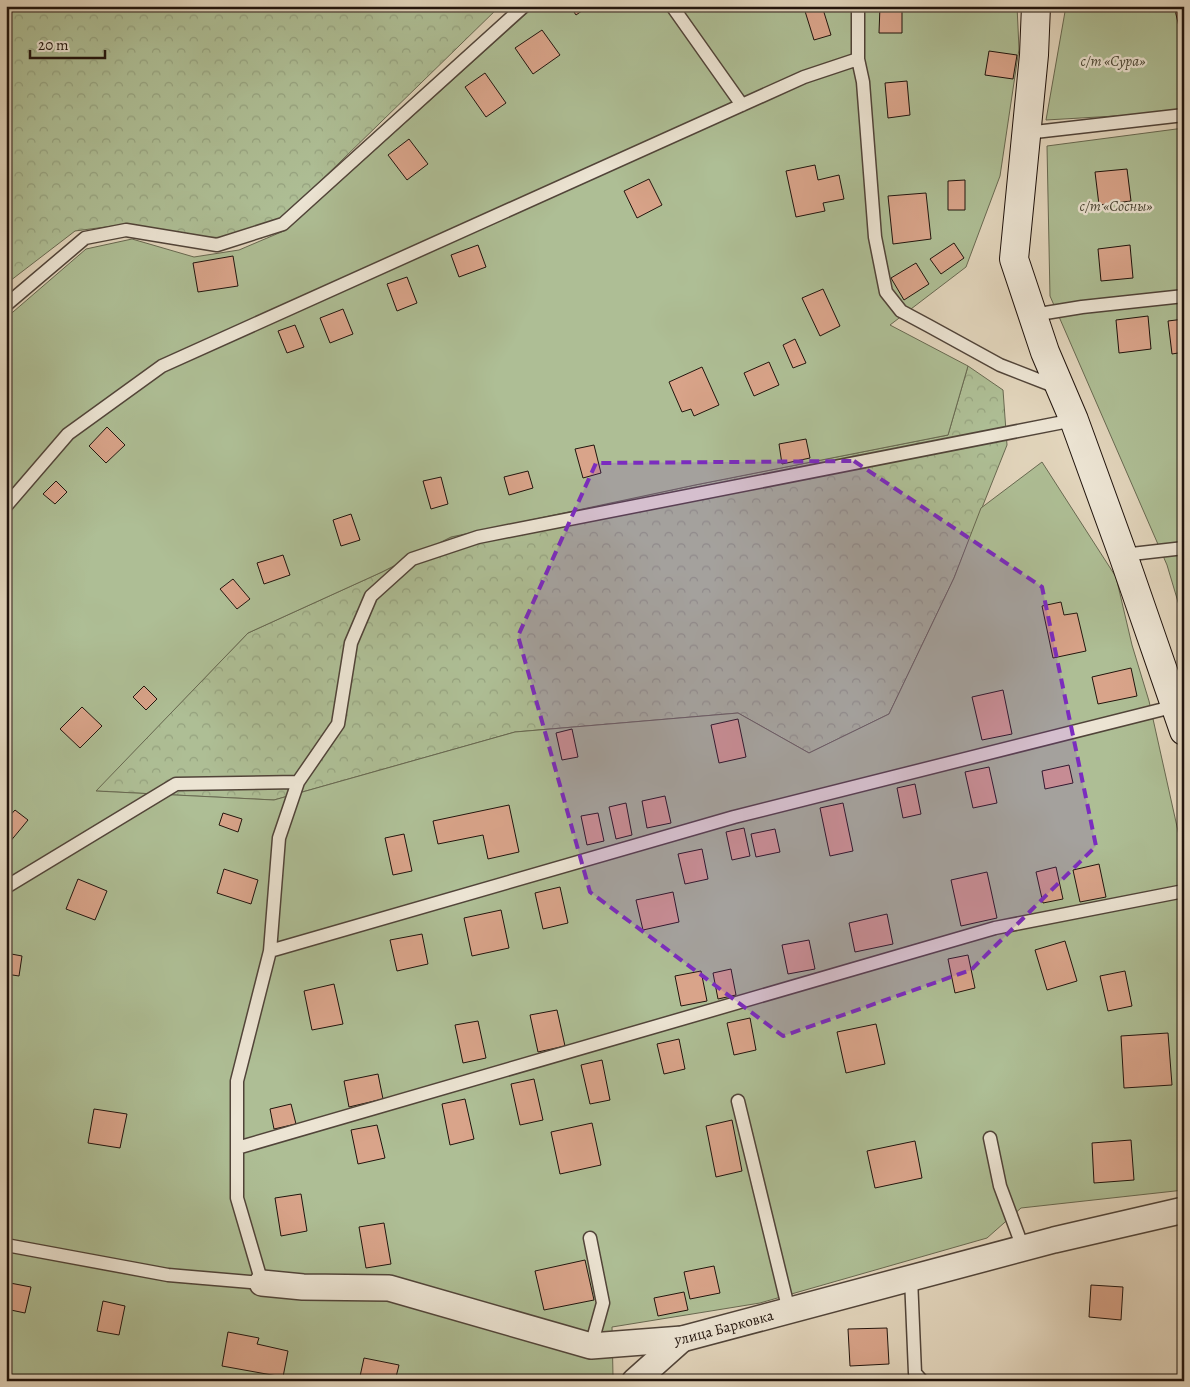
<svg xmlns="http://www.w3.org/2000/svg" width="1190" height="1387" viewBox="0 0 1190 1387" font-family="Alegreya,serif">
<defs>
<pattern id="forest-crowns" width="20" height="18" patternUnits="userSpaceOnUse" patternTransform="scale(1.25)"><rect width="20" height="18" fill="#aebe95"/><path d="M2 6a3 3 0 1 1 6 0M12 15a3 3 0 1 1 6 0" fill="none" stroke="#95a27f"/></pattern>
</defs>
<rect width="100%" height="100%" fill="#e2d5bc"/>
<filter id="stains"><feTurbulence type="fractalNoise" baseFrequency=".004" numOctaves="4"/><feColorMatrix values="0 0 0 0 .2 0 0 0 0 .09 0 0 0 0 .02 0 0 0 .5 -.17"/></filter>
<radialGradient id="worn" r=".72"><stop offset=".6" stop-color="#630" stop-opacity="0"/><stop offset="1" stop-color="#630" stop-opacity=".3"/></radialGradient>
<path fill="url(#forest-crowns)" stroke="#686951" d="M6,6H500L262,238L191,237L128,224L75,231L6,284Z
M968,366L1003,390L1007,445L954,578L889,714L809,753L738,713L515,732L274,800L95,791L248,633L382,572L451,537L695,485L948,435Z"/>
<path fill="#aebe95" stroke="#686951" d="M535,6H1017L1019,49L1000,176L966,267L890,325L968,366L948,435L695,485L451,537L382,572L248,633L96,791L274,800L515,732L738,713L809,753L889,714L954,578L981,508L1042,462L1116,577L1132,645L1149,701L1184,858V1190L1021,1208L987,1238L760,1303L612,1327L613,1376L607,1381H6V318L86,249L132,239L194,257L239,250L286,230Z
M1066,6H1184V112L1046,120Z
M1184,128V622L1167,565L1050,296L1047,146Z"/>
<path fill="#d9a48a" stroke="#21140d" d="M570,6H589L576,15Z
M810,6H822L831,35L814,40L804,8Z
M880,6H902V33H879Z
M1174,6H1184V30L1180,31Z
M542,30L560,55L533,74L515,48Z
M989,51L1017,55L1013,79L985,75Z
M485,73L506,103L486,117L465,87Z
M907,81L910,115L888,118L885,83Z
M409,139L428,164L407,180L388,155Z
M815,165L818,180L839,175L844,199L823,203L825,211L796,217L786,171Z
M1127,169L1131,201L1099,205L1095,172Z
M649,179L662,205L637,218L624,191Z
M965,180V210H948V181Z
M926,193L931,239L893,244L888,196Z
M954,243L964,258L941,274L930,259Z
M478,245L486,267L459,277L451,255Z
M1130,245L1133,278L1101,281L1098,249Z
M233,256L238,286L198,292L193,263Z
M916,263L929,284L904,300L891,278Z
M407,277L417,303L397,311L387,284Z
M823,289L840,326L820,336L802,298Z
M343,309L353,334L330,343L320,318Z
M1148,316L1151,349L1119,353L1116,320Z
M1184,319V352L1172,354L1168,321Z
M295,325L304,347L287,353L278,331Z
M795,339L806,363L793,368L783,345Z
M769,362L779,385L754,396L744,373Z
M702,367L719,405L694,416L691,409L682,412L669,382Z
M107,427L125,445L106,463L89,446Z
M806,439L810,458L782,464L779,444Z
M594,445L601,473L583,478L575,449Z
M528,471L533,488L509,495L504,477Z
M441,477L448,504L431,509L423,481Z
M56,481L67,492L55,504L43,494Z
M1179,504H1184V537H1182Z
M351,514L360,540L341,546L333,520Z
M283,555L290,575L264,584L257,563Z
M233,579L250,599L237,609L220,589Z
M1061,602L1064,615L1077,613L1086,651L1053,658L1042,606Z
M1131,668L1137,696L1098,704L1092,677Z
M144,686L157,699L146,710L133,697Z
M1003,690L1012,734L982,740L972,697Z
M82,707L102,726L80,748L60,729Z
M738,719L746,757L719,763L711,725Z
M572,729L578,757L562,760L556,733Z
M1069,765L1073,783L1045,789L1042,771Z
M989,767L997,803L973,808L965,772Z
M915,784L921,814L903,818L897,788Z
M665,796L671,823L647,828L642,801Z
M626,803L632,835L616,839L609,807Z
M843,803L853,851L830,856L820,808Z
M509,805L519,852L488,859L483,835L438,844L433,821Z
M15,810L28,820L9,843L6,840V820Z
M223,813L242,819L238,832L219,825Z
M598,813L604,841L587,845L581,816Z
M744,828L750,856L732,860L726,832Z
M775,829L780,852L756,857L751,834Z
M404,834L412,871L393,875L385,838Z
M702,849L708,879L685,884L678,854Z
M1099,864L1106,897L1080,902L1073,870Z
M1056,867L1063,899L1043,903L1036,872Z
M224,869L258,880L251,904L217,893Z
M987,872L997,918L961,926L951,880Z
M78,879L107,891L95,920L66,909Z
M560,887L568,923L543,929L535,893Z
M673,892L679,922L643,930L636,900Z
M501,910L509,948L472,956L464,918Z
M887,914L893,944L855,952L849,923Z
M422,934L428,964L397,971L390,940Z
M809,940L815,969L788,974L782,945Z
M1065,941L1077,981L1047,990L1035,950Z
M6,953L22,956L19,976L6,974Z
M968,955L975,988L955,993L948,959Z
M731,969L736,995L718,999L713,973Z
M701,971L707,1001L681,1006L675,976Z
M1125,971L1132,1006L1108,1011L1100,976Z
M334,984L343,1024L312,1030L304,991Z
M557,1010L565,1046L538,1052L530,1015Z
M750,1018L756,1050L734,1055L727,1023Z
M478,1021L486,1058L463,1063L455,1025Z
M876,1024L885,1064L846,1073L837,1032Z
M1168,1033L1172,1085L1124,1088L1121,1036Z
M679,1039L685,1069L664,1074L657,1044Z
M602,1060L610,1100L590,1104L581,1065Z
M378,1074L383,1099L349,1107L344,1081Z
M534,1079L543,1120L520,1125L511,1084Z
M465,1099L474,1139L450,1145L442,1104Z
M291,1104L296,1124L274,1129L270,1109Z
M94,1109L127,1114L120,1148L88,1143Z
M732,1120L742,1171L716,1177L706,1126Z
M592,1123L601,1165L560,1174L551,1132Z
M377,1125L385,1158L358,1164L351,1130Z
M1131,1140L1134,1180L1094,1183L1092,1143Z
M915,1141L922,1178L875,1188L867,1151Z
M301,1194L307,1231L281,1236L275,1198Z
M384,1223L391,1264L366,1268L359,1227Z
M585,1260L594,1300L544,1310L535,1271Z
M714,1266L720,1293L690,1299L684,1272Z
M10,1283L31,1287L25,1313L6,1309V1300Z
M1091,1285L1123,1287L1121,1320L1089,1317Z
M684,1292L688,1310L658,1316L654,1298Z
M103,1301L125,1306L119,1335L97,1331Z
M887,1328L889,1364L850,1366L848,1329Z
M228,1332L259,1338L257,1344L288,1351L283,1377L222,1366Z
M364,1358L399,1365L395,1381H359Z"/>
<g fill="none" stroke-linecap="round" stroke-linejoin="round">
<g stroke="#514439" stroke-width="15">
<path id="service" d="M672,6L742,105
M858,6V59L863,82L875,237L886,292L901,311L929,326L1000,365L1059,388
M1026,133L1184,115
M6,305L85,238L126,230L217,245L283,224L524,6
M1033,315L1082,307L1184,296
M6,506L68,434L162,366L804,77L858,59
M1123,555L1184,548
M6,887L176,784L298,782
M270,951L734,817L1176,706
M738,1101L789,1311
M990,1138L1000,1186L1023,1248
M237,1148L995,928L1184,891
M590,1238L603,1303L591,1346
M6,1245L168,1275L262,1283L237,1198V1081L270,951L279,838L298,782L338,724L351,643L371,596L412,559L478,537L1074,420
M911,1278L915,1373L922,1381"/>
</g>
<g stroke="#514439" stroke-width="28">
<g id="minor">
<path id="s1" d="M262,1283L303,1287L389,1288L591,1346L682,1339L1054,1240L1184,1210"/>
<path d="M635,1381L682,1339"/>
</g>
</g>
<g stroke="#21140d" stroke-width="30">
<path id="secondary" d="M1036,6L1034,55L1014,259L1045,352L1074,420L1123,555L1184,731"/>
</g>
<use href="#service" stroke="#ece4d3" stroke-width="12"/>
<use href="#minor" stroke="#ece4d3" stroke-width="25"/>
<use href="#secondary" stroke="#ece4d3" stroke-width="28"/>
</g>
<path fill="#7b2cbf" fill-opacity="0.2" stroke="#7b2cbf" stroke-width="4" stroke-dasharray="10 6" stroke-linejoin="round" d="M854,461L1042,587L1096,846L971,970L783,1036L590,892L518,636L596,463Z"/>
<g text-anchor="middle" dominant-baseline="central" stroke-width="4.5" stroke-linejoin="round" paint-order="stroke">
<g font-size="15" font-style="italic" fill="#4b4736" stroke="#ece4d3">
<text x="1113" y="61">с/т «Сура»</text>
<text x="1116" y="206">с/т «Сосны»</text>
</g>
<g font-size="15" fill="#21140d" stroke="#ece4d3">
<text stroke="none"><textPath href="#s1" startOffset="472">улица Барковка</textPath></text>
</g>
</g>
<rect width="1190" height="1387" fill="none" stroke="#e2d5bc" stroke-width="25"/>
<rect x="8" y="8" width="1175" height="1372" fill="none" stroke="#21140d" stroke-width="2.5"/>
<rect x="12" y="12" width="1165" height="1362" fill="none" stroke="#21140d"/>
<path d="M30 50v8h75v-8" fill="none" stroke="#21140d" stroke-width="2.5"/>
<text x="38" y="50" font-size="15" fill="#21140d" stroke="#ece4d3" stroke-width="4" paint-order="stroke">20 m</text>
<rect width="100%" height="100%" filter="url(#stains)"/>
<rect width="100%" height="100%" fill="url(#worn)"/>
</svg>
